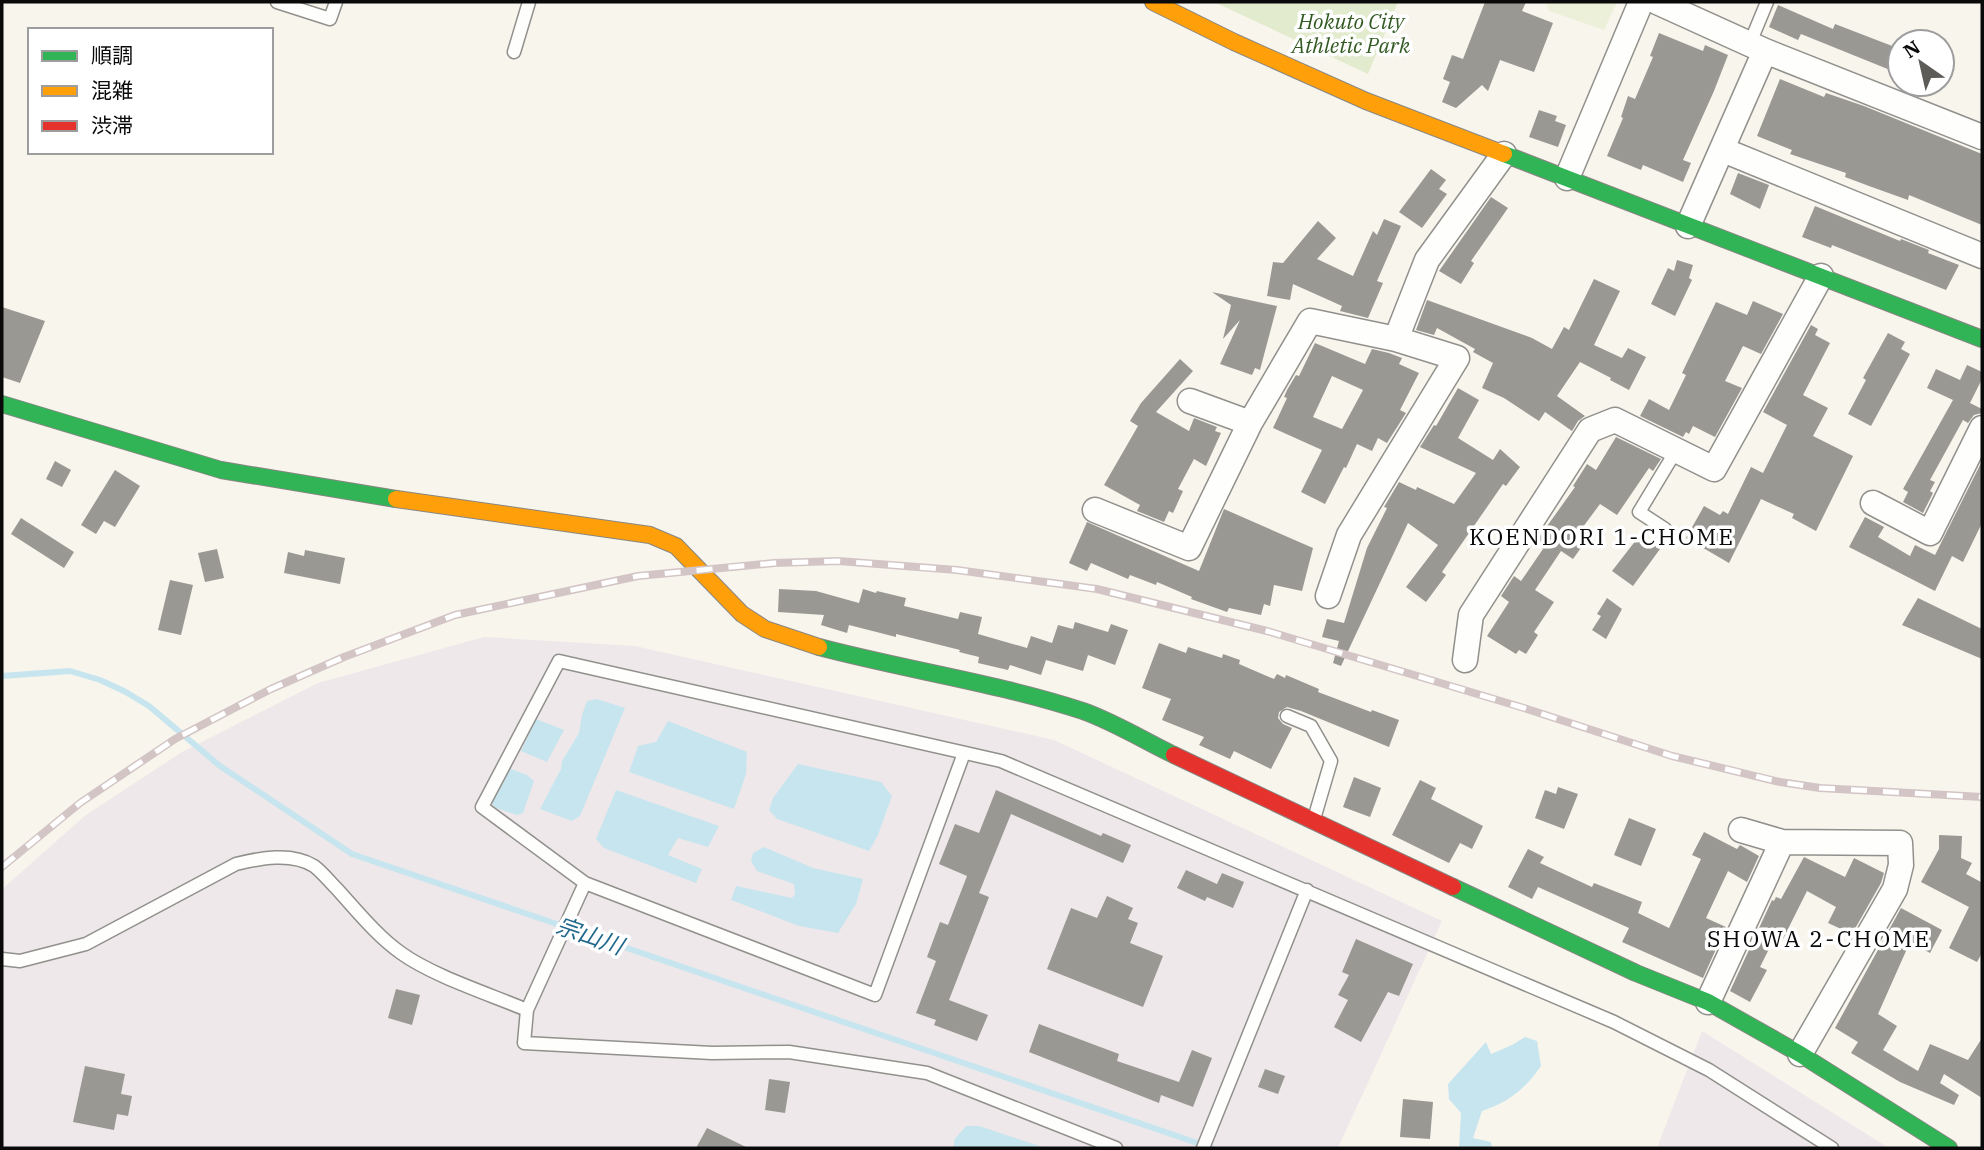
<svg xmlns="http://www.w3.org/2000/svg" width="1984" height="1150" viewBox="0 0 1984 1150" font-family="'IBM Plex Serif','Noto Sans JP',serif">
<rect width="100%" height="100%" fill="#f8f5ed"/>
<path fill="#eee8ea" d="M484,637L635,646L1054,740L1442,921L1338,1148H2V889L86,815L182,752L318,683Z
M1702,1031L1889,1148H1657Z"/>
<path fill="#e3ebcf" d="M1214,2H1398L1368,74Z"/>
<path fill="#ecf0d8" d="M1546,2H1617L1604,30L1549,11Z"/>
<path fill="#c7e5ee" d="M597,699L625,708L580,816L572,821L540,809L561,769L562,761L579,733L582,715L587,701Z
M536,719L564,730L547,762L521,751Z
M668,721L747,752L746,774L734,809L629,772L638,746L656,742Z
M798,764L881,782L892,796L878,835L869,851L777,819L769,810L773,798Z
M506,767L527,775L534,781L523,813L517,815L493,807L491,794Z
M616,790L719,826L708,847L678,838L668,855L702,869L696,883L604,848L596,839Z
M764,847L813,868L863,879L856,904L838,933L799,926L731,900L736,886L792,898L795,894L794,884L757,871L751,861L753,853Z
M1525,1037L1537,1041L1541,1066C1525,1089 1509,1102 1482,1111L1473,1138L1491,1142L1492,1148H1459L1461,1113L1449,1099L1448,1084L1486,1042L1491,1054L1512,1045Z
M966,1126H979L1045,1148H954V1140Z"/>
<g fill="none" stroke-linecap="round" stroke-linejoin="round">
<path stroke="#c7e5ee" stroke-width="6" d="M2,676L70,671L100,680L124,691L149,706L220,766L352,854L1212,1148"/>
</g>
<path fill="#9a9893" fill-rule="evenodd" d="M1485,2H1526L1522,11L1553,23L1534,72L1500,60L1488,91L1482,85L1456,108L1442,102L1450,82L1443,79L1452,55L1463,59Z
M1778,5L1833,29L1835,24L1900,49V74L1801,34L1798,40L1769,27Z
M1659,33L1703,51L1705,45L1728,55L1714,91L1683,160L1691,163L1683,182L1643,165L1641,170L1607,156L1623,118L1621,117L1628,96L1635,99L1653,57L1650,56Z
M1780,79L1824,97L1826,93L1864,106L1982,154V225L1909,195L1908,200L1869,186L1845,177L1846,173L1790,154L1792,150L1757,136Z
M1539,110L1557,116L1555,121L1566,125L1558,147L1529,137Z
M1431,169L1446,180L1439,189L1447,194L1422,228L1399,212Z
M1738,173L1769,185L1760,209L1730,194Z
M1491,197L1508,208L1471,261L1474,263L1461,284L1439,271Z
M1815,206L1900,241L1901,239L1929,250L1928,253L1959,265L1946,290L1832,245L1831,248L1802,237Z
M1384,219L1401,226L1377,281L1383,283L1368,318L1340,311L1342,306L1293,284L1290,300L1267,296L1273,262L1283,263L1318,221L1336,238L1317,259L1353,276L1373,231L1377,235Z
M1677,260L1693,265L1689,278L1692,280L1675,316L1651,304L1668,268L1674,271Z
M1594,279L1620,291L1594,345L1622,358L1628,348L1646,357L1629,390L1610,380L1611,378L1580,362L1557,396L1585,416L1578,421L1572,431L1545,412L1539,421L1504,398L1482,388L1493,363L1473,352L1475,349L1437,328L1434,335L1416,330L1427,300L1532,338L1552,349L1564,327L1569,330Z
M1212,292L1277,306L1260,370L1255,368L1252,375L1220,364L1240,320L1223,339L1231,305Z
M1753,301L1783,314L1761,354L1743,346L1725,381L1742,388L1715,437L1693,426L1689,434L1686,432L1683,437L1640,416L1649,399L1669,410L1686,375L1682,373L1716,302L1747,315Z
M2,307L45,321L20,383L2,377Z
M1811,325L1818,329L1815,335L1830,343L1803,395L1828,408L1813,436L1853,456L1816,531L1792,518L1794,514L1761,499L1729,563L1686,538L1704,506L1720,515L1723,511L1728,514L1751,467L1763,473L1787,425L1763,412Z
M1888,333L1905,342L1901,349L1910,354L1871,426L1848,414L1866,380L1863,378Z
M1315,343L1365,364L1372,349L1389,353L1402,358L1399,364L1419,373L1400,410L1406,413L1387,443L1378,438L1372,451L1357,444L1346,468L1344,467L1325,504L1301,492L1322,450L1273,428L1287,398L1284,397L1287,390L1296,375L1299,376ZM1332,376L1363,390L1342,429L1313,417Z
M1180,359L1193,371L1156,412L1189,431L1194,418L1217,427L1215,431L1221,433L1206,466L1194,459L1178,489L1183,491L1173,513L1169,511L1164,522L1137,511L1140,505L1104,485L1138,426L1130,421L1141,403Z
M1967,365L1982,372V379L1970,403L1982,409V413L1974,415L1968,423L1963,420L1930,480L1935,482L1930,491L1933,493L1923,513L1903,502L1908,492L1903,489L1953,400L1927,388L1936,369L1960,380Z
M1458,388L1479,400L1458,438L1493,460L1500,449L1520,467L1506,486L1503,484L1442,572L1446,575L1426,602L1406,587L1438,545L1408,523L1341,666L1333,663L1339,641L1322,637L1327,619L1344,623L1367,548L1387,508L1384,507L1399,482L1416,490L1417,487L1454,504L1476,473L1420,447L1434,425L1436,426Z
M1616,437L1661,459L1653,471L1649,468L1617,515L1600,504L1580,531L1583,533L1577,540L1583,545L1573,559L1561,551L1535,590L1554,602L1534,632L1538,635L1526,654L1519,650L1516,654L1487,636L1509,602L1501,596L1514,576L1521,581L1543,549L1535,543L1575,487L1573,486L1587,464L1596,470Z
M55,461L71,470L62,487L46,479Z
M1982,461V523L1963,562L1952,556L1935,591L1849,547L1865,517L1884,527L1878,537L1910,556L1915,545L1935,555Z
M115,470L140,486L115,527L104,521L96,534L81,525Z
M1224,509L1313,548L1302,591L1274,585L1270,606L1264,604L1261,615L1229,608L1227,612L1191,599L1192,597L1157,582L1156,585L1130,575L1128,579L1091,563L1087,571L1069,563L1087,522L1199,571Z
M21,518L74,552L64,568L11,534Z
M1640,535L1660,549L1633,586L1612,571Z
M217,549L224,578L205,582L198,553Z
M305,550L345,558L340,584L284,573L288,552L304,556Z
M170,580L193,585L181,635L158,630Z
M779,589L816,591L859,603L863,589L876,593L877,591L906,598L904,606L958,619L960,612L982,617L978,634L1027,648L1031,636L1052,643L1058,625L1073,629L1075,622L1108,632L1111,624L1128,630L1115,665L1088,655L1083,671L1046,660L1041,675L1010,665L1008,670L978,663L979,657L959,652L960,650L896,634V637L849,625L847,633L821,625L824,615L778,612Z
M1607,598L1622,609L1606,639L1592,630L1601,616L1597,614Z
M1918,598L1982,629V659L1902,625Z
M1159,643L1186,653L1188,647L1222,658L1223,654L1240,660L1239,664L1274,679L1277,674L1285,678L1286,675L1319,689L1318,692L1371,712L1372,710L1399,720L1389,747L1301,711L1287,707L1279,712L1278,718L1283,724L1292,728L1271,769L1234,751L1230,759L1199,745L1204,737L1162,720L1171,699L1142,688Z
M1354,777L1381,788L1370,817L1343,807Z
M1420,780L1436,788L1431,799L1483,826L1472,849L1460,843L1449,863L1392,835Z
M1558,787L1578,794L1564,829L1535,818L1545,790L1556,794Z
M996,790L1101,836L1103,833L1131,845L1123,863L1011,814L979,893L989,897L949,1000L988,1015L977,1041L934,1025L936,1020L916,1013L936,961L927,957L940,922L948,925L967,876L939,864L955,824L979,833Z
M1629,818L1656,829L1641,866L1614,855Z
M1704,832L1737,849L1740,845L1759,856L1747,882L1728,871L1706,918L1726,927L1703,978L1622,942L1629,928L1538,887L1532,899L1508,887L1528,849L1544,857L1540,863L1592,887L1594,883L1642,902L1638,913L1669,928L1701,859L1692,855Z
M1939,835L1962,836L1961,858L1972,863L1966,874L1981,882L1982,879V953L1977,962L1949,948L1969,907L1921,882L1939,849Z
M1804,857L1845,877L1854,858L1884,873L1881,883L1852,934L1828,923L1836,907L1807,891L1782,941L1775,937L1760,967L1767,970L1750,1002L1730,991L1772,900L1774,901L1776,897L1781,899Z
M1186,870L1217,884L1222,873L1244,882L1233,908L1207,897L1205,901L1177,888Z
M1107,896L1133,908L1128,919L1138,923L1130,943L1163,956L1143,1007L1047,969L1071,908L1097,918Z
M1901,908L1942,930L1930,953L1910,942L1878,1014L1897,1026L1883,1050L1918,1071L1930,1044L1968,1060L1982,1038V1098L1944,1074L1940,1083L1959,1095L1954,1105L1900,1082L1851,1053L1858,1042L1835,1028Z
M1356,939L1413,964L1399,996L1388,992L1361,1042L1334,1027L1348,1000L1338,995L1349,975L1342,972Z
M396,989L420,995L412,1025L388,1018Z
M1039,1024L1119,1054L1117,1061L1179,1082L1192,1050L1212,1058L1193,1107L1161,1095L1159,1103L1029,1052Z
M85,1066L125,1074L121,1094L132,1096L128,1116L117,1114L114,1130L73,1122Z
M1265,1069L1285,1076L1278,1094L1258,1087Z
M769,1079L790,1082L785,1113L765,1110Z
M1403,1099L1433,1102L1430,1139L1400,1137Z
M707,1128L748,1148H696Z"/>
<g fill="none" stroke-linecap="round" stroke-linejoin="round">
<g stroke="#91908c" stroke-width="15">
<path id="lane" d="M277,2L330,19L336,2
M1750,43L1767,2
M514,52L529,2
M1665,529L1639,512L1677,449
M1287,716L1311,726L1331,761L1314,819
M964,753L875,995L585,883L482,807L559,661L1001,761L1614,1022L1709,1070L1832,1148
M2,959L20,961L86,944L236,864C260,858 292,852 314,866C322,872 330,882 337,889C357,911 377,936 401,953C433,976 489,994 527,1010L524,1043L712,1053L789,1052L927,1073L1116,1148
M527,1010L585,883
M1203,1148L1307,890"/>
</g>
<g stroke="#91908c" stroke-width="27">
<path id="street" d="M1657,2L1765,51L1982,137
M1723,150L1982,256
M1567,178L1641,2
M1688,226L1765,51
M1396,339L1427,260L1504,154
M1190,401L1250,423
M1873,503L1930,533L1982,428
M1095,510L1189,548L1250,423L1310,321L1396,339L1457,358L1349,535L1328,596
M1465,660L1471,615L1590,430L1615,420L1714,469L1821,276
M1741,830L1782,842L1900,843L1901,865L1895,889L1800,1054
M1708,1002L1782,842"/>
</g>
<g stroke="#888683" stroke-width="18">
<path id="fast" d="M1504,154L1982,339
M2,404L221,470L396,499
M819,647C906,670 997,683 1083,711C1114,722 1145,741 1174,755
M1453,887L1636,973L1708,1002L1800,1054L1949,1148"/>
</g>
<g stroke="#888683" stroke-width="18">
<path id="slow" d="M1153,2L1234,42L1366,101L1504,154
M396,499L650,535L676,546L742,614L765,629L819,647"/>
</g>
<g stroke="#888683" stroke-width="18">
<path id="jam" d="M1174,755L1453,887"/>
</g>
<use href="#lane" stroke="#fefefc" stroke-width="12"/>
<use href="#street" stroke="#fefefc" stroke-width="24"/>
<use href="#fast" stroke="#30b455" stroke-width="16"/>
<use href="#slow" stroke="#ff9f0a" stroke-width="16"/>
<use href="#jam" stroke="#e5322d" stroke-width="16"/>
<g stroke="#d3c5c6" stroke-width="8">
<path id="rail" d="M2,867L80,803L175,739L271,689L344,657L455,615L638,576L774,563L838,561L957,570L1097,589L1267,631L1524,708L1672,756L1780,782L1820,788L1982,797"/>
</g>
<use href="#rail" stroke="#fff" stroke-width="5" stroke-dasharray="16" stroke-linecap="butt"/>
</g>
<g text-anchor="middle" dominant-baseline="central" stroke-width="7" stroke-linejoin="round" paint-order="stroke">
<g font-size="21" font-style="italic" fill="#325a22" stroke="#fff">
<text x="1351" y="21">Hokuto City<tspan x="1351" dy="24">Athletic Park</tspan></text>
</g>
<g font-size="23" letter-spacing="2" fill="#0a0a0a" stroke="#fff">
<text x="1602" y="536">KOENDORI 1-CHOME</text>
<text x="1819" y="938">SHOWA 2-CHOME</text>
</g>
<g font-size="23" font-style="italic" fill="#21688d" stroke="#fff">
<text transform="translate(590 935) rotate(19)">宗山川</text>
</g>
</g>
<rect width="1984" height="1150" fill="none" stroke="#0a0a0a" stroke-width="7"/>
<rect x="28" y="28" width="245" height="126" fill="#ffffff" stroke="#9d9d9d" stroke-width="2"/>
<rect x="42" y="51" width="35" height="10" fill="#30b455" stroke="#9d9d9d" stroke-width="2"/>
<text x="91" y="63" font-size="21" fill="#0a0a0a">順調</text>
<rect x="42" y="86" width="35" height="10" fill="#ff9f0a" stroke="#9d9d9d" stroke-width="2"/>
<text x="91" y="98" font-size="21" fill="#0a0a0a">混雑</text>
<rect x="42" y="121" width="35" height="10" fill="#e5322d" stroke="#9d9d9d" stroke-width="2"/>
<text x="91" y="133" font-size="21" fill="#0a0a0a">渋滞</text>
<g transform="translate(1921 63) rotate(326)"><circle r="33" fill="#ffffff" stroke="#9d9d9d" stroke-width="2"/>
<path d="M0-5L12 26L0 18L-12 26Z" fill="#5d5c59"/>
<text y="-10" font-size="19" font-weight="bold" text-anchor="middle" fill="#0a0a0a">N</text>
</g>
</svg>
